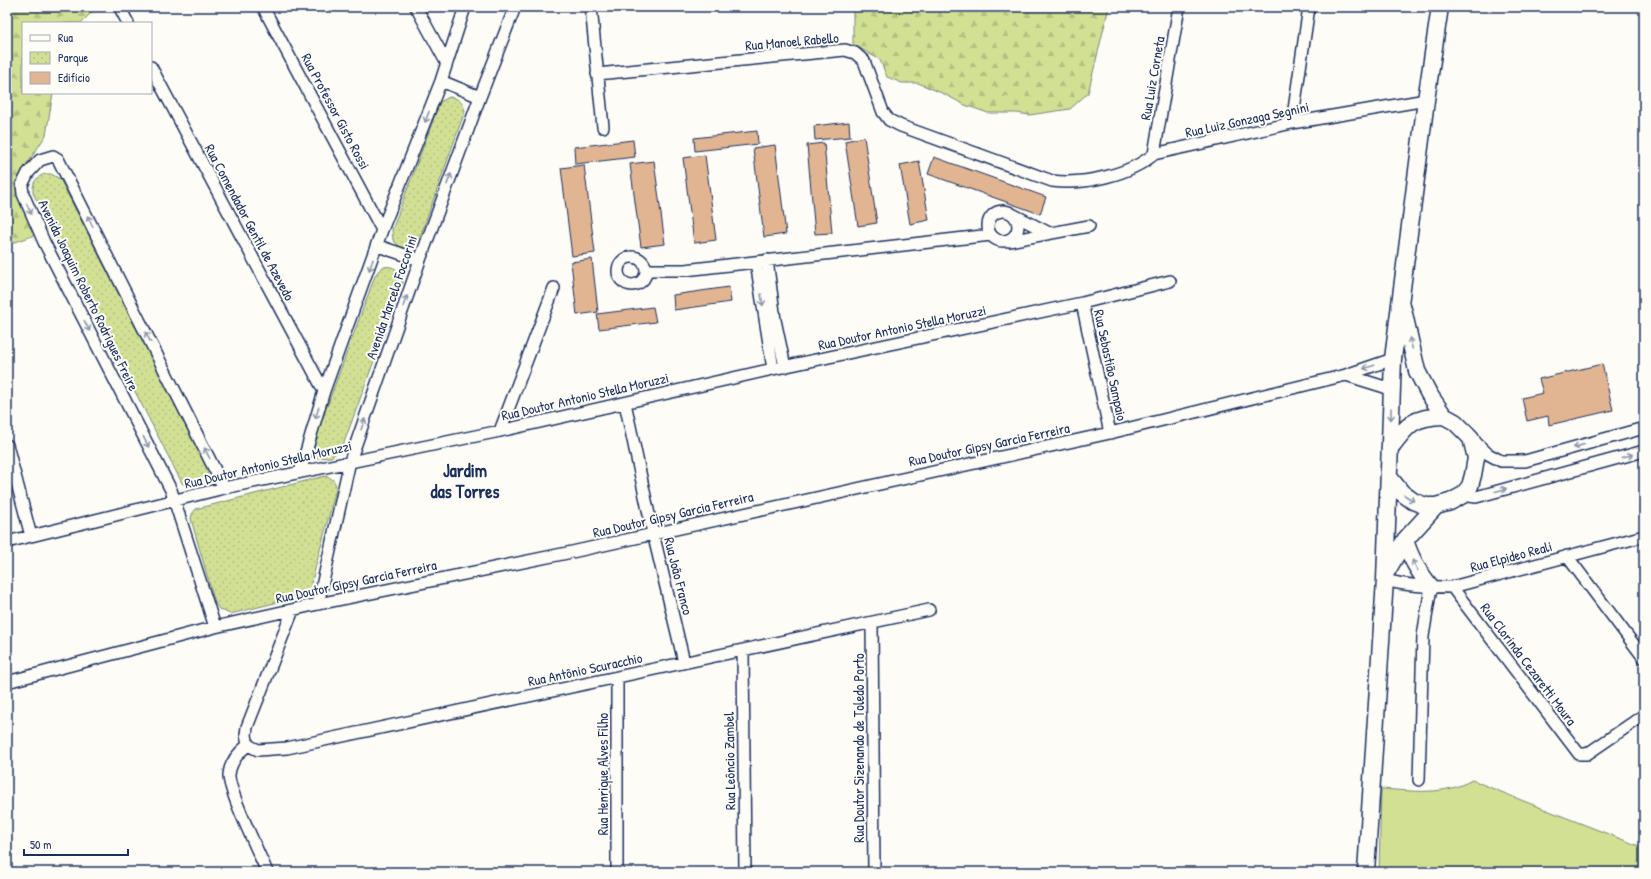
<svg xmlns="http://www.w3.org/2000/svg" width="1651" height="879" viewBox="0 0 1651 879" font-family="'Patrick Hand',sans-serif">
<defs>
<pattern id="forest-firs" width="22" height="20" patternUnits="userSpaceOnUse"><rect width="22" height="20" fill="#d2e094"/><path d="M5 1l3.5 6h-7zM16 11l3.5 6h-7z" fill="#b4c082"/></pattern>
<pattern id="park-dots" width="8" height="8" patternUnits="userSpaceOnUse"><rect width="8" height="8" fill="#d2e094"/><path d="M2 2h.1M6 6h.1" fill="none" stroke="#b4c082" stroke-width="1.8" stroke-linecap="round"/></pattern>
</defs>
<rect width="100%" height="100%" fill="#fdfcf7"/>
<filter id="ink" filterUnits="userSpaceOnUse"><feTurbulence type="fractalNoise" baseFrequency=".025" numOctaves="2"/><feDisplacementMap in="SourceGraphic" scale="8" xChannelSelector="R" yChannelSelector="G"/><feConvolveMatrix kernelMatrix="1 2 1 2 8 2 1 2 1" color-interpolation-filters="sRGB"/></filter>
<g filter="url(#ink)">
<path fill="#d2e094" stroke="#768879" d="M1472,780L1521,800L1644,848V872H1379L1381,789C1414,791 1443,796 1472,780Z"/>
<path fill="url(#forest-firs)" stroke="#768879" d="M7,7H97L81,23H23V93H53L46,135L14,184L35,235L7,245Z
M853,7H1109L1088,93L1070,109L1029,115L1017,113H988L965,105L944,94L918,83H902L887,77L880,60L853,44Z"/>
<path fill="url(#park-dots)" stroke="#768879" d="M449,97C458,98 463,102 465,111L419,240C413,246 409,249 400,247L393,240L392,230L440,102Z
M46,174H51L60,179L208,469C208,485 195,493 182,483L33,193C32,183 36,176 46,174Z
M383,267C395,265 400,271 403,282L342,448L331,457L317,458L313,453L312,447L375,276L379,270Z
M325,476C333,478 336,482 336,489L310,588L306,593L299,597L230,614L219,609L215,603L191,519L192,514L196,509Z"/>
<path fill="#e1b591" stroke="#1b2f5e" d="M849,122L850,137L815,140L814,126Z
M757,131L758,144L695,151L694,138Z
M864,137L877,223L858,226L845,141Z
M633,140L635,157L575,164L574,147Z
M824,143L832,233L815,234L807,145Z
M775,145L786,234L764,237L753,148Z
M705,155L716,240L694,243L683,158Z
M934,157L1046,197L1040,214L928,174Z
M654,161L665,244L641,247L630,164Z
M919,161L929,220L910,224L900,165Z
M584,165L595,253L572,256L561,168Z
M592,259L598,312L577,315L571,262Z
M729,287L731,302L674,310L673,295Z
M653,307L656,322L599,329L597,314Z
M1602,364L1613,410L1549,425L1548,416L1527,421L1522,398L1543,393L1539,379Z"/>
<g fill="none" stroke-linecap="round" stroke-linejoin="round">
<g stroke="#1b2f5e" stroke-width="14">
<path id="minor" d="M263,7L382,230
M416,7L446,62
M591,7L603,127
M120,8L128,23
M151,67L324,391
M597,74L845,50L855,53L864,61L883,112L889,120L901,126L1052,181C1083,185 1130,175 1154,154L1292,123L1426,100
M441,81L480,97
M1292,123L1309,7
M1154,154L1179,7
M988 226a15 15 0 1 1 30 0a15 15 0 1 1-30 0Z
M1012,214L1049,233
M1009,241L1089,226
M378,246L420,260
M618 271a14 14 0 1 1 28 0a14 14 0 1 1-28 0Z
M767,260L775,320L785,367
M756,262L773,369
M646,270H685L991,235
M1082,303L1110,433
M1346,375L1391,389
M625,403L653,533L684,662
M500,431L554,288
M1471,438L1488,454L1501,461H1525L1644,428
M7,445L31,536
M300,472L324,391L382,230L441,81L465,7
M1463,495L1476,497L1644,451
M7,542L224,488L500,431L773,369L1082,303L1170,281
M1567,556L1644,658
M1385,580C1407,586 1430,587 1452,587L1644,536
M1452,587L1579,754H1587L1644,715
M318,604L350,461L420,260L480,97L515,7
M872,623L874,872
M215,627L171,490L44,242L23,194L22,185L28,173L40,160L53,156L58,159L224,488
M743,650L745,872
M7,682L215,627L318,604L572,552L1110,433L1346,375L1393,359
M248,745L258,750L287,748L929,610
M248,745L246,735L247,727L293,610
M248,745C239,752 230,762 229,775C228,790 260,855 267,872
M1419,780L1423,636L1431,587
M617,872V677"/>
</g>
<g stroke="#1b2f5e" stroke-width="19">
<path id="secondary" d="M1391,447C1408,424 1413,417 1444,416
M1389,477L1402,493L1413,501L1426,506H1436L1450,502L1463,495L1470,486L1473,475L1476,458L1471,438L1455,422L1444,416L1429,394L1417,371L1403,309
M1405,540C1411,559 1418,571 1431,587
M1387,571L1405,540L1436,506
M1366,872L1385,580L1393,359L1426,100L1440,7"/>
</g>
<use href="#minor" stroke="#fdfcf7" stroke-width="11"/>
<use href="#secondary" stroke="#fdfcf7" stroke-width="16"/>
</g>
<defs><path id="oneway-shaft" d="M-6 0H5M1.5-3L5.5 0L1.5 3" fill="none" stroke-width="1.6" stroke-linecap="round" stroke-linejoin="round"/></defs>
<g stroke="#8c96aa">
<use href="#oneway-shaft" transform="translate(427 117) rotate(111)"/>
<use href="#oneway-shaft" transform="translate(449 179) rotate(-70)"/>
<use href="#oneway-shaft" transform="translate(29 209) rotate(66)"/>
<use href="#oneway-shaft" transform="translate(90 221) rotate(-117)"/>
<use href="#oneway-shaft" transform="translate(371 265) rotate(110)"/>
<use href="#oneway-shaft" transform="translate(762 300) rotate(81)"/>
<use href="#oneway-shaft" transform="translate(405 301) rotate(-71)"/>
<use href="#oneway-shaft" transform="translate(87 326) rotate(63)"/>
<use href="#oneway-shaft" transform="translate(148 337) rotate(-117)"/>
<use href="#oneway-shaft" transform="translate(1411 343) rotate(-103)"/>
<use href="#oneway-shaft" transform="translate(1369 367) rotate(162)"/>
<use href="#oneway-shaft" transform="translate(317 413) rotate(107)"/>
<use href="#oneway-shaft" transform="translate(1391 414) rotate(90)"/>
<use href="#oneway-shaft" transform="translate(363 424) rotate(-71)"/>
<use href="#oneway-shaft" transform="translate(146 442) rotate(63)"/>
<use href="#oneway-shaft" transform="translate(1579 446) rotate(164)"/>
<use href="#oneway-shaft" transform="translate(207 453) rotate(-117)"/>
<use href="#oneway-shaft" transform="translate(1627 456) rotate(-15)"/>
<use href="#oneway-shaft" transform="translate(1501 490) rotate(-15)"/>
<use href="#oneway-shaft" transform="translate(1409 498) rotate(33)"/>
<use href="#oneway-shaft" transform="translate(1415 565) rotate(-117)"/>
</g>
</g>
<g text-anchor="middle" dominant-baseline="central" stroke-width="4" stroke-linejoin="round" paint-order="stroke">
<g font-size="14" fill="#1b2f5e" stroke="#fdfcf7">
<text transform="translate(792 41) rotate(-5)">Rua Manoel Rabello</text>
<text transform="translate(1152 78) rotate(-80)">Rua Luiz Corneta</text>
<text transform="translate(336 111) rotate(62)">Rua Professor Gisto Rossi</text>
<text transform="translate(1247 119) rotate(-12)">Rua Luiz Gonzaga Segnini</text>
<text transform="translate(250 222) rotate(62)">Rua Comendador Gentil de Azevedo</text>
<text transform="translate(89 295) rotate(64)">Avenida Joaquim Roberto Rodrigues Freire</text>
<text transform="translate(391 297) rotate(-71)">Avenida Marcelo Foccorini</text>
<text transform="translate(902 327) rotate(-12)">Rua Doutor Antonio Stella Moruzzi</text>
<text transform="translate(1111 365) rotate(78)">Rua Sebastião Sampaio</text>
<text transform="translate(585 396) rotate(-13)">Rua Doutor Antonio Stella Moruzzi</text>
<text transform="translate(989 444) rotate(-12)">Rua Doutor Gipsy Garcia Ferreira</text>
<text transform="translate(268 464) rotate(-13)">Rua Doutor Antonio Stella Moruzzi</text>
<text transform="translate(673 514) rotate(-13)">Rua Doutor Gipsy Garcia Ferreira</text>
<text transform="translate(1511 556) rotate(-15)">Rua Elpideo Reali</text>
<text transform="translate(679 576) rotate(76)">Rua João Franco</text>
<text transform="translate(356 581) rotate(-12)">Rua Doutor Gipsy Garcia Ferreira</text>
<text transform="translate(1529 664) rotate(53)">Rua Clorinda Cezaretti Moura</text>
<text transform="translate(585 669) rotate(-12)">Rua Antônio Scuracchio</text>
<text transform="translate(858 748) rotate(-90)">Rua Doutor Sizenando de Toledo Porto</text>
<text transform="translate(729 761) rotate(-91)">Rua Leôncio Zambel</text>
<text transform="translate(602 774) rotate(-90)">Rua Henrique Alves Filho</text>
</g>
<g font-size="18" font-weight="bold" fill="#1b2f5e" stroke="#fdfcf7">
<text x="465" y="470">Jardim<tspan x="465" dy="21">das Torres</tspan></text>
</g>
</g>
<rect width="1651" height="879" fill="none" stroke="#fdfcf7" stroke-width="24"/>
<rect x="12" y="12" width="1627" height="855" fill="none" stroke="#1b2f5e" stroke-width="1.5" filter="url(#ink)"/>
<rect x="22" y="22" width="130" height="72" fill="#fdfcf7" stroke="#a3aaba"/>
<rect x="30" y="35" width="20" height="6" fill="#fdfcf7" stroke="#a3aaba"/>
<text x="58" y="42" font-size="12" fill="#1b2f5e">Rua</text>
<rect x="30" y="52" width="20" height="12" fill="url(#park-dots)" stroke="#a3aaba"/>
<text x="58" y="62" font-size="12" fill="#1b2f5e">Parque</text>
<rect x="30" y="72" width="20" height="12" fill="#e1b591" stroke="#a3aaba"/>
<text x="58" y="82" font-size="12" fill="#1b2f5e">Edifício</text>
<path d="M24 849v6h104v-6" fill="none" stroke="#1b2f5e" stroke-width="2"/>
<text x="30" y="849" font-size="12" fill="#1b2f5e" stroke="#fdfcf7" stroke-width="3" paint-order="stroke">50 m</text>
</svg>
